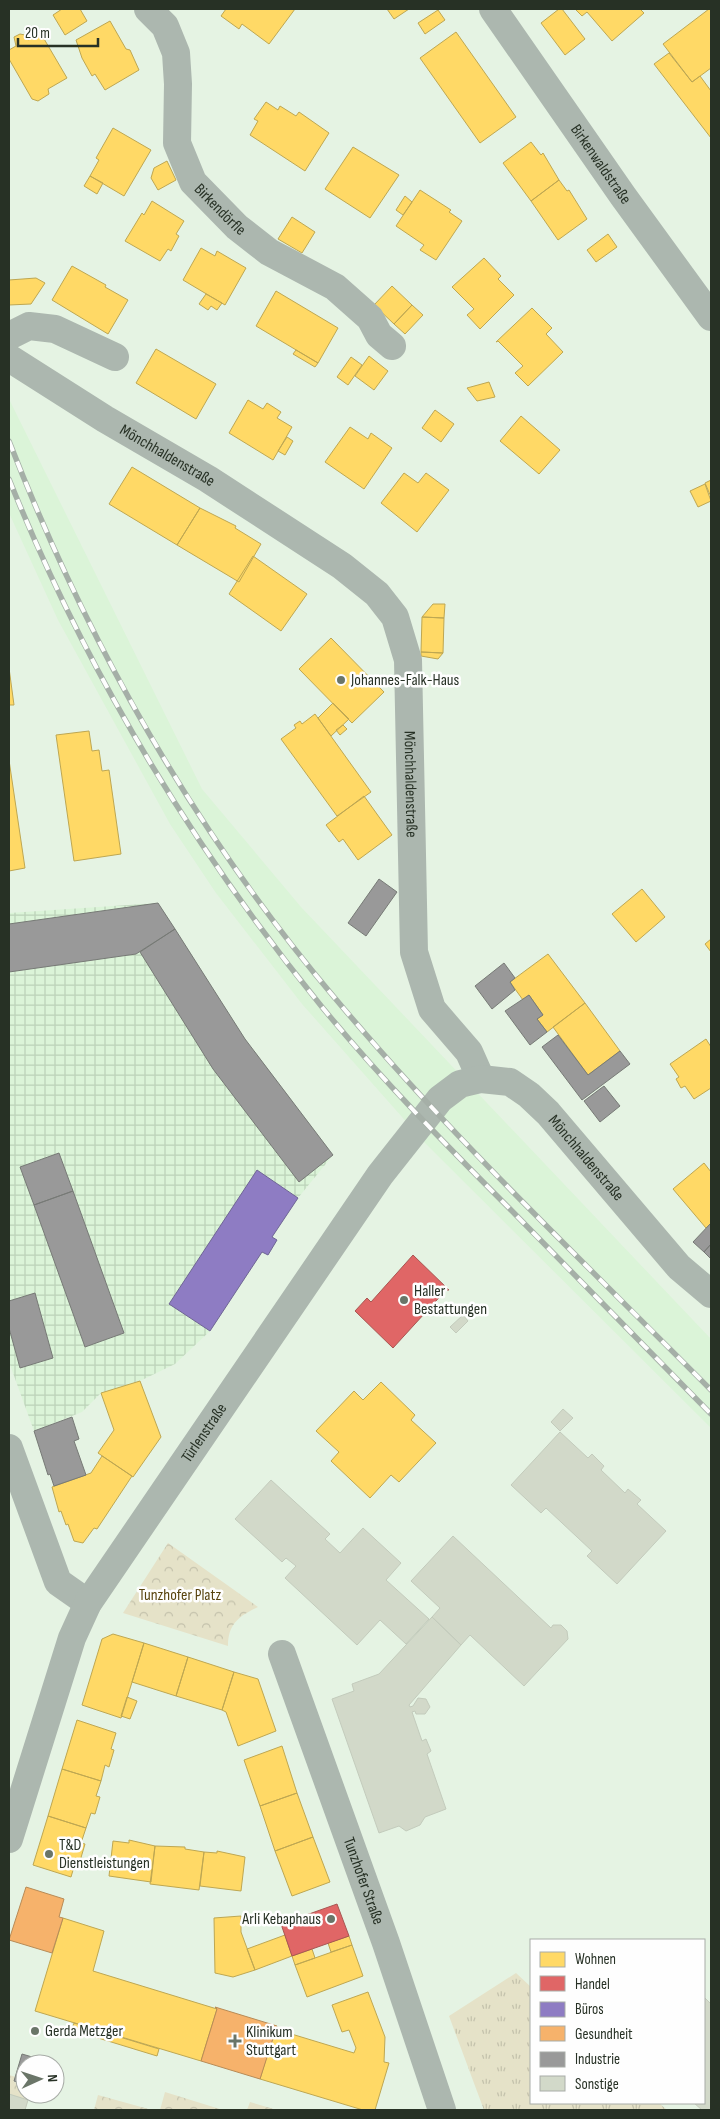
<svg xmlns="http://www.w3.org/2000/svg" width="720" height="2119" viewBox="0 0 720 2119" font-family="'Sofia Sans Condensed',sans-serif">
<defs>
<pattern id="industrial-grid" width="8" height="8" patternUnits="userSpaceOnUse" patternTransform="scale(1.25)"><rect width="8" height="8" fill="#dbf4d8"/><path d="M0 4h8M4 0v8" fill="none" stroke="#bcd2b9"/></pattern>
<pattern id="grass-tufts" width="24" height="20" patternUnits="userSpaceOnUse" patternTransform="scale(1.25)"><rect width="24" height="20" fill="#e5e2c8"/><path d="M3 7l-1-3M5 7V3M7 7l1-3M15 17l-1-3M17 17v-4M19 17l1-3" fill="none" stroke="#c4c2ac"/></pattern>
<pattern id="park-crowns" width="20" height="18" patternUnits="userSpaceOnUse" patternTransform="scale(1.25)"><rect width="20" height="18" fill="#e5e2c8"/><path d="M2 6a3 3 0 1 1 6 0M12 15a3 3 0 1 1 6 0" fill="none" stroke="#c4c2ac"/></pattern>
</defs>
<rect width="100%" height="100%" fill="#e5f3e3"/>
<path fill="#dbf4d8" d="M9,399L202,789L301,907L711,1339V1428L425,1143L302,1004L216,893L170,824L58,620L9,513Z"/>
<path fill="url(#industrial-grid)" d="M158,903L245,1039L333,1155L298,1198L272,1237L277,1240L268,1255L262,1252L210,1331L175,1364L140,1381L101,1393L82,1412L34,1431L9,1362V913Z"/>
<path fill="url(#grass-tufts)" d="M516,1973L531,1987V2103H659L667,2110H484L449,2016Z"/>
<path fill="url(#park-crowns)" d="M168,1543L258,1607C239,1616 228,1624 228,1646L123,1613Z
M9,2075L16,2077L14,2082L25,2085V2094H30L25,2110H9Z
M165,2092L223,2110H160Z
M98,2095L152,2110H94Z
M250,2102L277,2110H247Z"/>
<path fill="#ffd966" stroke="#bea752" d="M62,9H80L87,21L65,35L53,15Z
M226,9H295L269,44L242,24L239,29L221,16Z
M387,9H409L394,19Z
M559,9H562L585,39L565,55L541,23Z
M575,9H640L644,13L612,41L587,12L582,16Z
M709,9H711V68L692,82L663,44Z
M438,10L445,20L425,34L418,23Z
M110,21L126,49L130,50L139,70L105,90L95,74L92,76L82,58L76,40Z
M40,32L67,78L48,89L49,94L38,101L32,99L9,59V50L16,46L14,37L20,34L25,35L28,40Z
M456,32L516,117L480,143L420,58Z
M669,53L692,82L700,76L711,91V138L654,64Z
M266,102L278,110L280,106L296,116L299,112L329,133L305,171L250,135L258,121L254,119Z
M113,128L151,150L124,196L90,176L99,160L96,158Z
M531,142L541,155L543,153L559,180L531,201L503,163Z
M353,147L399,175L370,218L325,189Z
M167,161L176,180L158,190L151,178L154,168Z
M90,176L103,183L97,194L84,186Z
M559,180L567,191L569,190L587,219L558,240L531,201Z
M420,190L451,210L449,212L462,221L436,260L420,250L424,245L396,226Z
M405,196L412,202L403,215L396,210Z
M152,201L184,221L176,234L179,236L171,251L168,249L160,261L125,241L142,213L144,215Z
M292,217L315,232L302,253L278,239Z
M608,234L617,247L596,262L587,250Z
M201,248L215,256L217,251L246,268L225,305L183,280Z
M484,258L501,276L498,279L514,295L480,329L467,315L474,309L452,287Z
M72,266L106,285L105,287L128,300L108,334L52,300Z
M36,278L45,283L31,304L9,305V280Z
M392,286L412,305L394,324L374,305Z
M276,291L338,328L318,363L256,326Z
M206,294L222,303L217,310L211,306L208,310L199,304Z
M412,305L423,315L405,334L394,324Z
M532,308L552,328L546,334L563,352L528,386L515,373L523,366L498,341L496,342Z
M156,349L216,384L196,419L136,383Z
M296,350L318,363L315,367L293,354Z
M369,356L388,371L374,390L355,376Z
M351,357L362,365L348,385L337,377Z
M489,382L495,397L477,401L467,388Z
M248,400L263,409L267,403L281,412L277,418L292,427L273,460L229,433Z
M435,410L454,424L441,442L422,428Z
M521,416L560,450L539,474L500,441Z
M350,427L368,439L371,433L392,448L364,489L325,462Z
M287,437L293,441L285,455L278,451Z
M132,467L200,508L177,545L109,504Z
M404,473L418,483L426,473L449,490L417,532L381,503Z
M711,480V497L705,483Z
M705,484L711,501L698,507L690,491Z
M200,508L236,526L235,528L261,544L239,582L177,545Z
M253,556L307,594L281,631L229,594Z
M433,604H445L444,618L422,617Z
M422,617L444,618L443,653L421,652Z
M331,638L384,692L352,723L299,669Z
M421,652L443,653L438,659L421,656Z
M9,668L14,705H9Z
M333,703L349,719L331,736L318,718Z
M315,714L371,792L337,816L281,739L296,728L294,725L300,721L302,724Z
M343,725L347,729L340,735L336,730Z
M89,731L92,751L99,750L102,771L109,770L121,854L74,861L56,735Z
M9,760L25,868L9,871Z
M364,796L392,835L358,860L343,839L339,842L326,825Z
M642,889L665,917L636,942L612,914Z
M711,939V952L705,944Z
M548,954L585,1003L547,1032L537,1019L543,1015L529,995L523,1000L510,982Z
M585,1003L620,1051L588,1075L553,1027Z
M706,1039L711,1047V1088L694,1099L685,1086L681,1088L676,1079L679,1077L670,1064Z
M704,1163L711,1172V1223L706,1228L673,1189Z
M140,1381L161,1437L133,1477L98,1453L114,1430L101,1393Z
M381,1382L415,1415L411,1420L436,1443L399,1482L391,1475L370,1498L331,1461L339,1452L316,1431L354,1391L363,1400Z
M102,1456L132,1476L97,1529L94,1528L83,1543L74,1541L68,1524L66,1525L61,1511L59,1512L52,1487L91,1473Z
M113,1634L144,1643L121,1718L82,1705L102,1639Z
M144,1643L188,1657L176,1696L132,1682Z
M188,1657L234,1672L222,1710L176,1696Z
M234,1672L258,1679L276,1731L238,1746L226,1712L222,1710Z
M127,1697L137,1701L130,1719L121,1716Z
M77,1720L116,1733L111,1749L114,1750L109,1767L105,1765L101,1781L62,1769Z
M282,1746L297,1793L260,1806L244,1760Z
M62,1769L101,1781L96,1796L100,1797L95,1814L91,1813L86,1828L48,1816Z
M297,1793L313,1837L275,1851L260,1806Z
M48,1816L86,1828L81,1843L85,1844L80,1861L76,1860L71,1877L33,1865Z
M313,1837L330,1882L292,1896L275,1851Z
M129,1840L155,1846L151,1882L109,1876L113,1841L129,1843Z
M155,1846L185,1847V1849L204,1852L199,1890L150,1884Z
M217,1851L245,1857L241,1891L200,1886L204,1852L217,1853Z
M241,1916V1932L255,1970L233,1977L215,1973L214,1918Z
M63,1918L104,1931L93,1971L217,2009L201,2061L35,2011Z
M285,1935L292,1956L255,1970L247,1949Z
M349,1936L352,1945L331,1952L328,1943Z
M352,1945L363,1976L307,1997L295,1965Z
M312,1949L315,1958L295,1965L292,1956Z
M368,1992L385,2037L384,2062L389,2063L375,2110H363L260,2079L275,2029L354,2053L356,2048L349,2030L342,2032L332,2005Z
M74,2023L159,2049L157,2056L72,2030Z"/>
<path fill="#e06666" stroke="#a85652" d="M413,1255L449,1290H446L393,1348L355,1311L367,1298L371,1302Z
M337,1904L349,1936L292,1956L281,1924Z"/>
<path fill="#8e7cc3" stroke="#6f6694" d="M257,1170L298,1198L272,1237L277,1240L268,1255L262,1252L210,1331L169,1304Z"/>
<path fill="#f6b26b" stroke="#b88b56" d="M26,1887L64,1899L59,1917L63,1918L52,1953L9,1940Z
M215,2007L277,2026L260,2079L201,2061L217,2009Z"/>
<path fill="#999" stroke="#777a76" d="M379,879L397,892L366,936L348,923Z
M158,903L175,929L136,954L9,972V924Z
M175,929L245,1039L333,1155L299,1182L213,1069L140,952Z
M504,963L515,978L510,982L515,990L492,1009L475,986Z
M529,995L543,1015L537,1019L547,1032L530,1045L505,1011Z
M558,1035L588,1075L620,1051L630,1064L582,1100L542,1047Z
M604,1086L620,1106L600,1122L584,1101Z
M59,1153L73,1191L34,1205L20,1167Z
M73,1191L124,1333L85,1347L34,1205Z
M711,1223V1244L704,1252L693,1242Z
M711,1244V1259L704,1252Z
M35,1293L53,1358L20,1368L9,1328V1301Z
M72,1417L79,1439L74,1441L86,1475L54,1486L50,1474L48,1475L34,1431Z
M22,2054L39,2059L37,2064H25V2085L14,2081Z"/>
<path fill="#d2d9c9" stroke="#c3cbbc" d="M463,1315L468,1321L456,1333L450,1327Z
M563,1409L573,1418L560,1431L551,1422Z
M560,1432L588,1458L592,1454L604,1466L601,1470L625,1493L628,1489L641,1500L637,1504L666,1531L617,1584L587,1556L592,1551L546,1508L541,1513L511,1485Z
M271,1480L330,1534L325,1539L340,1553L363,1528L401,1563L386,1580L429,1619L406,1644L380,1620L357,1645L285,1578L296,1566L286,1558L282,1562L235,1519Z
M453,1536L551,1628L553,1625H561L567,1631L568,1639L524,1686L470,1635L461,1645L432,1617L440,1608L411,1581Z
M432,1617L461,1645L409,1705L410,1707L413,1706L418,1698L426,1699L430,1707L425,1714H416L415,1711L412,1712L422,1741L426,1739L431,1751L427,1754L446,1809L425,1817L420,1825L406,1831L399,1826L379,1833L332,1699L354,1691L352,1684L379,1674Z
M704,1997L711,2004V2110H702L694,2103H704Z
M9,2094L28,2100L25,2110H9Z"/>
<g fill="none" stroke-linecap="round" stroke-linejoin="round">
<g stroke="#acb7af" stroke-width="28">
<path id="s1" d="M148,9L165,26L176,53L178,84L177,143L193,182L237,227L269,252L335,287L370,318L379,335L392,346"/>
<path d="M9,336L29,326L55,329L115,357"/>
<path id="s2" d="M9,358L105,419L208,479L342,566L377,594L395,617L408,660L414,952L432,1009L469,1052L481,1079"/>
<path d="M9,1448L58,1582L88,1603"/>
<path id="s3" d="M282,1654L386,1943L442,2110"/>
</g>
<g stroke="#acb7af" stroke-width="28">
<path id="s4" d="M493,9L623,196L711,317"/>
<path id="s5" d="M9,1839L72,1638L88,1603L380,1175L440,1099L460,1084L481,1079L510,1082L529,1095L548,1113L679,1267L711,1294"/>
</g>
<g stroke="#a5afa7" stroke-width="5.5">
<path id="rail" d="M9,441C87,642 195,832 334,997C450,1136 584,1262 711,1390
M9,479C86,671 192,847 322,1007C381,1079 446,1145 512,1211C578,1279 645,1346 711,1414"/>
</g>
<use href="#rail" stroke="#fefefe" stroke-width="4" stroke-dasharray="11" stroke-linecap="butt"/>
</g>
<g fill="#6a7568" stroke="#fefefe" stroke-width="2">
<circle cx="341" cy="680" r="5"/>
<circle cx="404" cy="1300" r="5"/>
<circle cx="49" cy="1854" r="5"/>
<circle cx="331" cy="1919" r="5"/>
<circle cx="35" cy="2031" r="5"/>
<path d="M232.5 2033.5h5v5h5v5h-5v5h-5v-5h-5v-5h5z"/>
</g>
<g text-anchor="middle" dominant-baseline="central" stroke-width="5" stroke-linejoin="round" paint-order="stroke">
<g font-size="16" fill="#273125" stroke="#fefefe">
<text stroke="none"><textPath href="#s4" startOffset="189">Birkenwaldstraße</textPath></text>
<text stroke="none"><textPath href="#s1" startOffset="224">Birkendörfle</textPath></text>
<text stroke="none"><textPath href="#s2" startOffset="186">Mönchhaldenstraße</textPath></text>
<text stroke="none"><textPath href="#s2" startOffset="636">Mönchhaldenstraße</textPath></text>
<text stroke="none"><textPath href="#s5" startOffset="1048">Mönchhaldenstraße</textPath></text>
<text stroke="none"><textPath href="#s5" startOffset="455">Türlenstraße</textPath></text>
<text stroke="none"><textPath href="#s3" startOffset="241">Tunzhofer Straße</textPath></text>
</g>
<g font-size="16" fill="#273125" stroke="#fefefe" text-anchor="start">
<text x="351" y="680">Johannes-Falk-Haus</text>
<text x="414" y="1291">Haller<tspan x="414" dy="18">Bestattungen</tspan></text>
<text x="59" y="1845">T&amp;D<tspan x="59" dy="18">Dienstleistungen</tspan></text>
<text x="321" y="1919" text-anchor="end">Arli Kebaphaus</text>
<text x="45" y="2031">Gerda Metzger</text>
<text x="246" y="2032">Klinikum<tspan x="246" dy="18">Stuttgart</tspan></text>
</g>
<g font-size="16" fill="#59440f" stroke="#fefefe">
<text x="180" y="1595">Tunzhofer Platz</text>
</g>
</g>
<rect width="720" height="2119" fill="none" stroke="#273125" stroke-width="20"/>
<rect x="530" y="1939" width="175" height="165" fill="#fefefe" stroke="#a8aca7"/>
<rect x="540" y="1952" width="25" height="15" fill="#ffd966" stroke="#a8aca7"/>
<text x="575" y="1964" font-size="15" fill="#273125">Wohnen</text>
<rect x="540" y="1976" width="25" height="15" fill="#e06666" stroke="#a8aca7"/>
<text x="575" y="1989" font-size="15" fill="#273125">Handel</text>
<rect x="540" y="2002" width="25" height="15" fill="#8e7cc3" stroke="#a8aca7"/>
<text x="575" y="2014" font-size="15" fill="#273125">Büros</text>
<rect x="540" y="2026" width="25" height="15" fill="#f6b26b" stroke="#a8aca7"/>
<text x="575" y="2039" font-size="15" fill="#273125">Gesundheit</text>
<rect x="540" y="2052" width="25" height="15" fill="#999999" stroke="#a8aca7"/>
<text x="575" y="2064" font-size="15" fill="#273125">Industrie</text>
<rect x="540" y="2076" width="25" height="15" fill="#d2d9c9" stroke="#a8aca7"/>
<text x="575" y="2089" font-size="15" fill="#273125">Sonstige</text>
<g transform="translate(40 2079) rotate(87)"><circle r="24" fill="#fefefe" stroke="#a8aca7"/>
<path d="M0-4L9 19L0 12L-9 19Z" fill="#6a7568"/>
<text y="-8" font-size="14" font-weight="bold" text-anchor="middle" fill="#273125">N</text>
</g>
<path d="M18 38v8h80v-8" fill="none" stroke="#273125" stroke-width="2.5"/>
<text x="25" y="38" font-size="15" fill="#273125" stroke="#fefefe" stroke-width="4" paint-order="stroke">20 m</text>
</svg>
